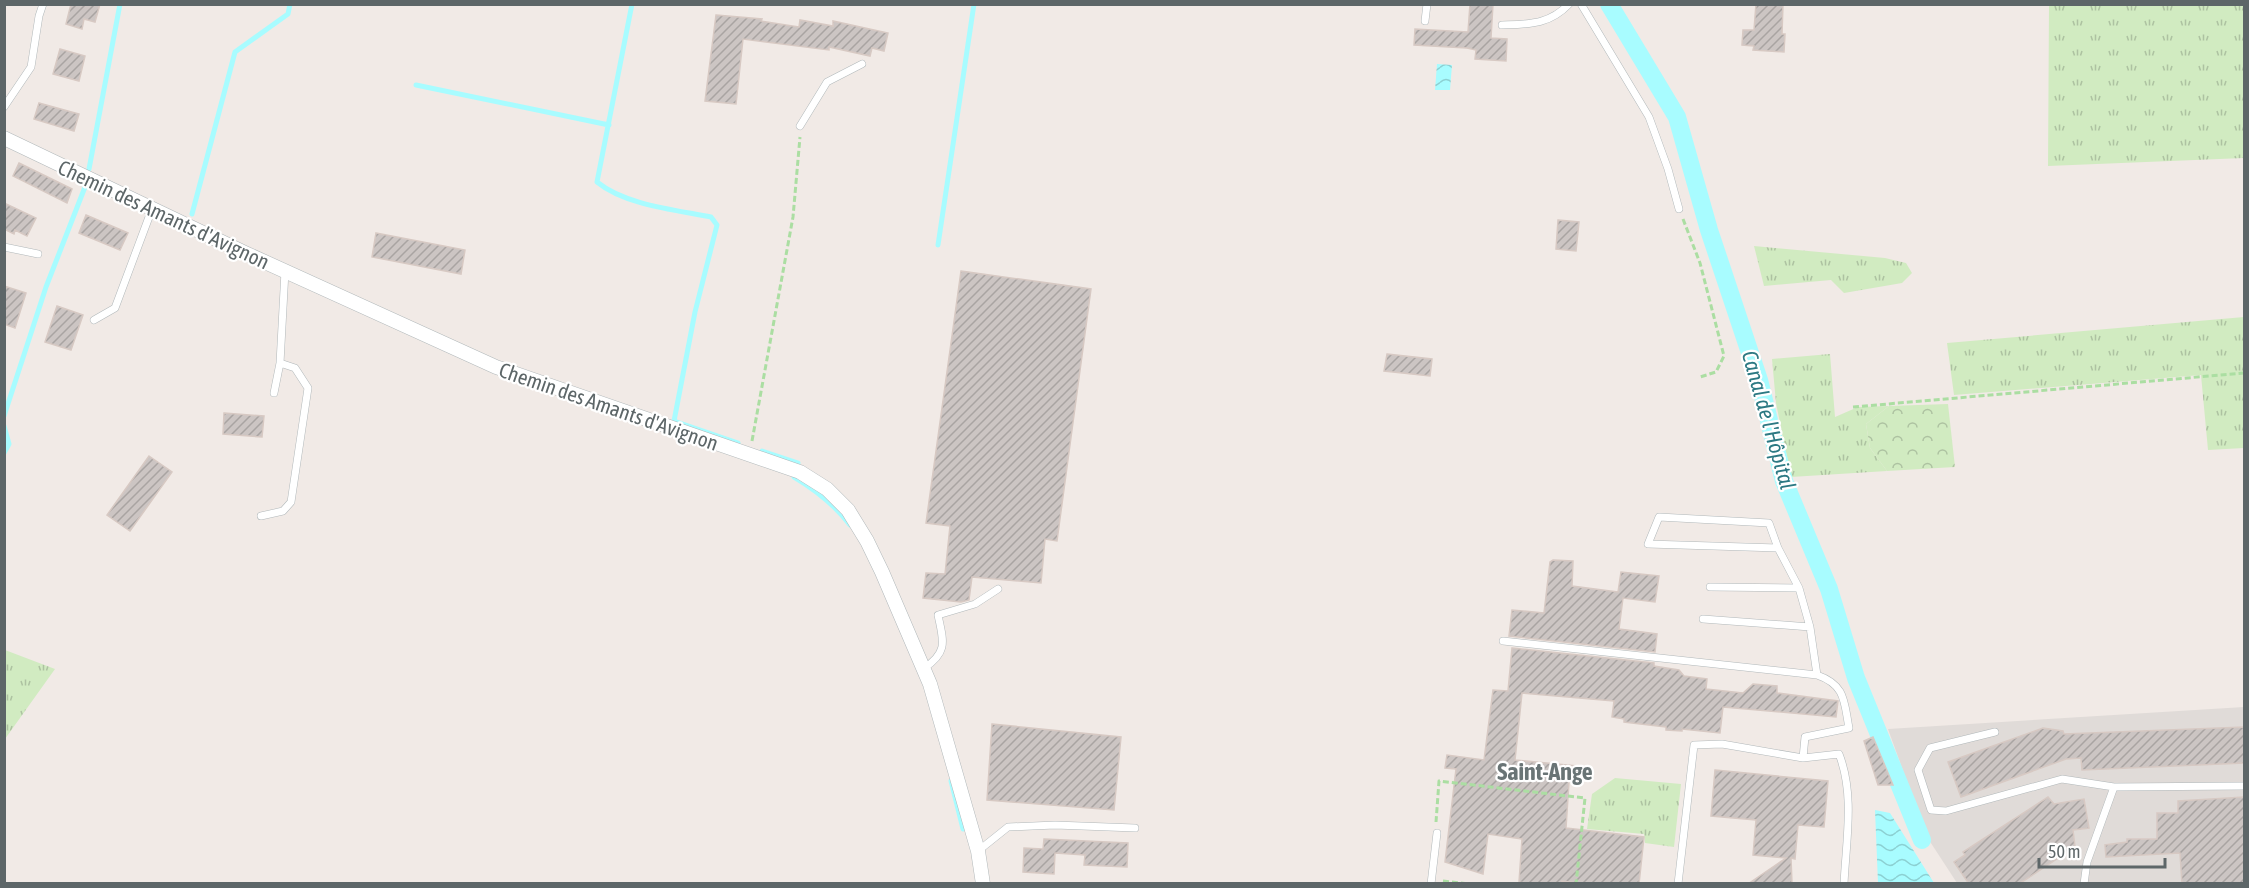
<svg xmlns="http://www.w3.org/2000/svg" width="2249" height="888" viewBox="0 0 2249 888" font-family="'Asap Condensed',sans-serif">
<defs>
<pattern id="grass-tufts" width="24" height="20" patternUnits="userSpaceOnUse" patternTransform="scale(1.5)"><rect width="24" height="20" fill="#d1ebc1"/><path d="M3 7l-1-3M5 7V3M7 7l1-3M15 17l-1-3M17 17v-4M19 17l1-3" fill="none" stroke="#adc2a1"/></pattern>
<pattern id="forest-crowns" width="20" height="18" patternUnits="userSpaceOnUse" patternTransform="scale(1.5)"><rect width="20" height="18" fill="#d1ebc1"/><path d="M2 6a3 3 0 1 1 6 0M12 15a3 3 0 1 1 6 0" fill="none" stroke="#adc2a1"/></pattern>
<pattern id="water-waves" width="16" height="10" patternUnits="userSpaceOnUse" patternTransform="scale(1.5)"><rect width="16" height="10" fill="#a8fcff"/><path d="M0 5q4-4 8 0t8 0" fill="none" stroke="#8cd0d2"/></pattern>
<pattern id="building-hatch" width="6" height="6" patternUnits="userSpaceOnUse" patternTransform="scale(1.5)"><rect width="6" height="6" fill="#ccc5c3"/><path d="M-1 1l2-2M0 6l6-6M5 7l2-2" fill="none" stroke="#a9a4a2"/></pattern>
</defs>
<rect width="100%" height="100%" fill="#f1eae6"/>
<path fill="#e0dbd8" d="M2244,707V883H1957L1927,837L1888,729Z"/>
<path fill="url(#grass-tufts)" d="M2049,5H2244V158L2048,166Z
M1754,246L1885,258L1906,263L1912,273L1902,283L1844,293L1831,280L1764,286Z
M2244,317V448L2208,450L2201,375L1954,395L1947,343Z
M1830,354L1835,417L1858,407L1889,406L1866,424L1870,448L1887,471L1791,477L1776,403L1772,359Z
M5,650L55,669L5,739L4,650Z
M1615,778L1681,784L1674,847L1645,843L1644,834L1587,829L1592,794Z"/>
<path fill="url(#forest-crowns)" d="M1948,404L1955,467L1887,471L1870,448L1866,424L1889,406Z"/>
<path fill="url(#water-waves)" d="M1437,64L1452,65L1450,90H1435Z
M1875,810L1890,813L1934,883H1878Z"/>
<g fill="none" stroke-linecap="round" stroke-linejoin="round">
<path stroke="#a8fcff" stroke-width="5" d="M632,4L597,182C625,205 676,210 711,217L717,225L695,312L674,421L738,443
M416,85L609,125
M89,169L120,4
M192,214L235,52L288,14L290,4
M938,245L974,4
M4,416L46,287L85,187
M4,426L9,444L4,453
M762,451L798,463
M794,477C816,490 834,504 850,525
M951,781L963,829"/>
<path stroke="#a8fcff" stroke-width="18" d="M1609,4L1677,117L1709,230L1759,380L1784,481L1829,589L1856,678L1922,840"/>
</g>
<path fill="url(#building-hatch)" stroke="#d7c9c3" stroke-width="1.5" d="M71,4H100L95,22L84,19L82,29L66,24Z
M1470,4H1493L1491,38L1507,39L1506,61L1475,59L1476,50L1467,48L1414,45L1415,29L1468,32Z
M1756,4H1783L1782,34H1785L1784,52L1753,50L1754,46L1742,45L1743,30H1754Z
M716,15L762,19L761,21L799,27L800,20L833,26V21L888,33L884,51L872,48L870,56L829,47V50L743,39L736,104L705,101Z
M60,49L85,56L79,81L53,74Z
M39,103L79,114L74,131L34,119Z
M19,163L72,189L67,203L13,176Z
M4,203L36,218L27,236L15,230L14,234L4,229Z
M86,215L128,233L120,250L79,233Z
M1558,220L1579,222L1576,251L1556,249Z
M376,233L465,250L461,274L372,257Z
M961,271L1091,289L1057,541L1045,539L1041,583L972,577L969,600L961,602L923,598L926,573L945,574L950,526L926,523Z
M4,286L26,293L15,328L4,324Z
M57,306L83,315L71,350L45,342Z
M1387,354L1432,359L1430,376L1384,371Z
M224,413L264,416L262,437L223,434Z
M149,456L172,472L130,531L107,515Z
M1553,560L1573,561L1572,586L1618,592L1621,572L1659,576L1655,602L1623,598L1619,629L1657,634L1655,652L1509,636L1512,610L1544,613L1550,562Z
M1512,648L1654,663V666L1679,670L1684,676L1707,679L1706,689L1743,693L1753,684L1777,686V693L1838,701L1836,717L1723,707L1720,733L1682,729V731L1666,730V727L1624,722V719L1612,717L1614,701L1522,693L1515,760L1587,767L1578,781L1569,782L1566,828L1644,837L1639,884H1588L1562,881V884H1531L1519,882L1522,839L1488,834L1483,874L1445,862L1456,769L1445,768L1447,755L1484,760L1493,690L1508,691Z
M992,724L1121,737L1114,810L987,800Z
M2244,727V763L2082,770L2081,758L2066,759L1961,797L1948,762L2043,728L2063,731L2064,734Z
M1873,737L1893,785H1878L1864,741Z
M1715,770L1828,781L1824,827L1798,825L1795,859L1791,858L1792,884H1748L1786,858L1753,855L1756,820L1711,816Z
M2048,797L2054,804L2084,799L2089,828L2073,830L2075,847L2019,884H1969L1954,862L1965,855L1963,852Z
M2244,797V884H2182L2180,853L2106,857L2105,845L2127,842V839H2157V813H2178V801Z
M1044,839L1128,843L1127,867L1084,865L1085,855L1055,853L1054,874L1023,872L1024,848L1043,849Z"/>
<g fill="none" stroke-linecap="round" stroke-linejoin="round">
<g stroke="#b1b8ba" stroke-width="8">
<path id="lane" d="M1581,4L1649,117L1668,169L1679,209
M1425,21L1427,4
M1502,25C1529,24 1549,25 1569,4
M4,107L31,67L39,16L43,4
M800,126L827,82L862,64
M4,247L38,254
M94,320L115,308L152,209
M274,393L280,363L285,271
M261,516L283,511L291,502L308,388L295,368L280,363
M1778,548L1769,523L1659,517L1648,544L1778,548L1799,588
M1710,587L1799,588L1810,627L1817,675C1846,685 1844,702 1849,728L1805,737L1803,758
M1703,619L1810,627
M1503,641L1817,675
M924,668C949,652 943,640 938,615L975,604L998,589
M1995,732L1930,748L1918,770L1931,810L1946,811L2062,779L2114,787
M978,851L1008,827L1055,825L1135,828
M1431,884L1437,833
M1678,884L1694,745L1722,744L1803,758L1839,754C1855,795 1846,841 1844,884
M2084,884L2087,862L2114,787L2244,786"/>
</g>
<g stroke="#b1b8ba" stroke-width="15">
<path id="street" d="M4,138L245,253L496,367L800,472L827,489L848,510L867,541L882,572L930,684L978,851L983,884"/>
</g>
<path stroke="#abdea2" stroke-width="3" stroke-dasharray="6 3" stroke-linecap="butt" d="M1683,219L1700,263L1724,356L1716,372L1700,377
M1853,407L2244,373
M752,441L793,217L800,137
M1436,822L1439,781L1585,798L1576,884
M1443,881L1470,884"/>
<use href="#lane" stroke="#fff" stroke-width="7"/>
<use href="#street" stroke="#fff" stroke-width="14"/>
</g>
<g text-anchor="middle" dominant-baseline="central" stroke-width="4.5" stroke-linejoin="round" paint-order="stroke">
<g font-size="21" fill="#5d6668" stroke="#fff">
<text transform="translate(164 214) rotate(25)">Chemin des Amants d'Avignon</text>
<text transform="translate(609 406) rotate(19)">Chemin des Amants d'Avignon</text>
</g>
<g font-size="22" font-style="italic" fill="#2c7983" stroke="#fff">
<text transform="translate(1769 420) rotate(74)">Canal de l'Hôpital</text>
</g>
<g font-size="24" font-weight="bold" fill="#697475" stroke="#fff">
<text x="1545" y="771">Saint-Ange</text>
</g>
</g>
<rect width="2249" height="888" fill="none" stroke="#5d6668" stroke-width="12"/>
<path d="M2039 858v9h126v-9" fill="none" stroke="#5d6668" stroke-width="3"/>
<text x="2048" y="858" font-size="18" fill="#5d6668" stroke="#ffffff" stroke-width="4.5" paint-order="stroke">50 m</text>
</svg>
